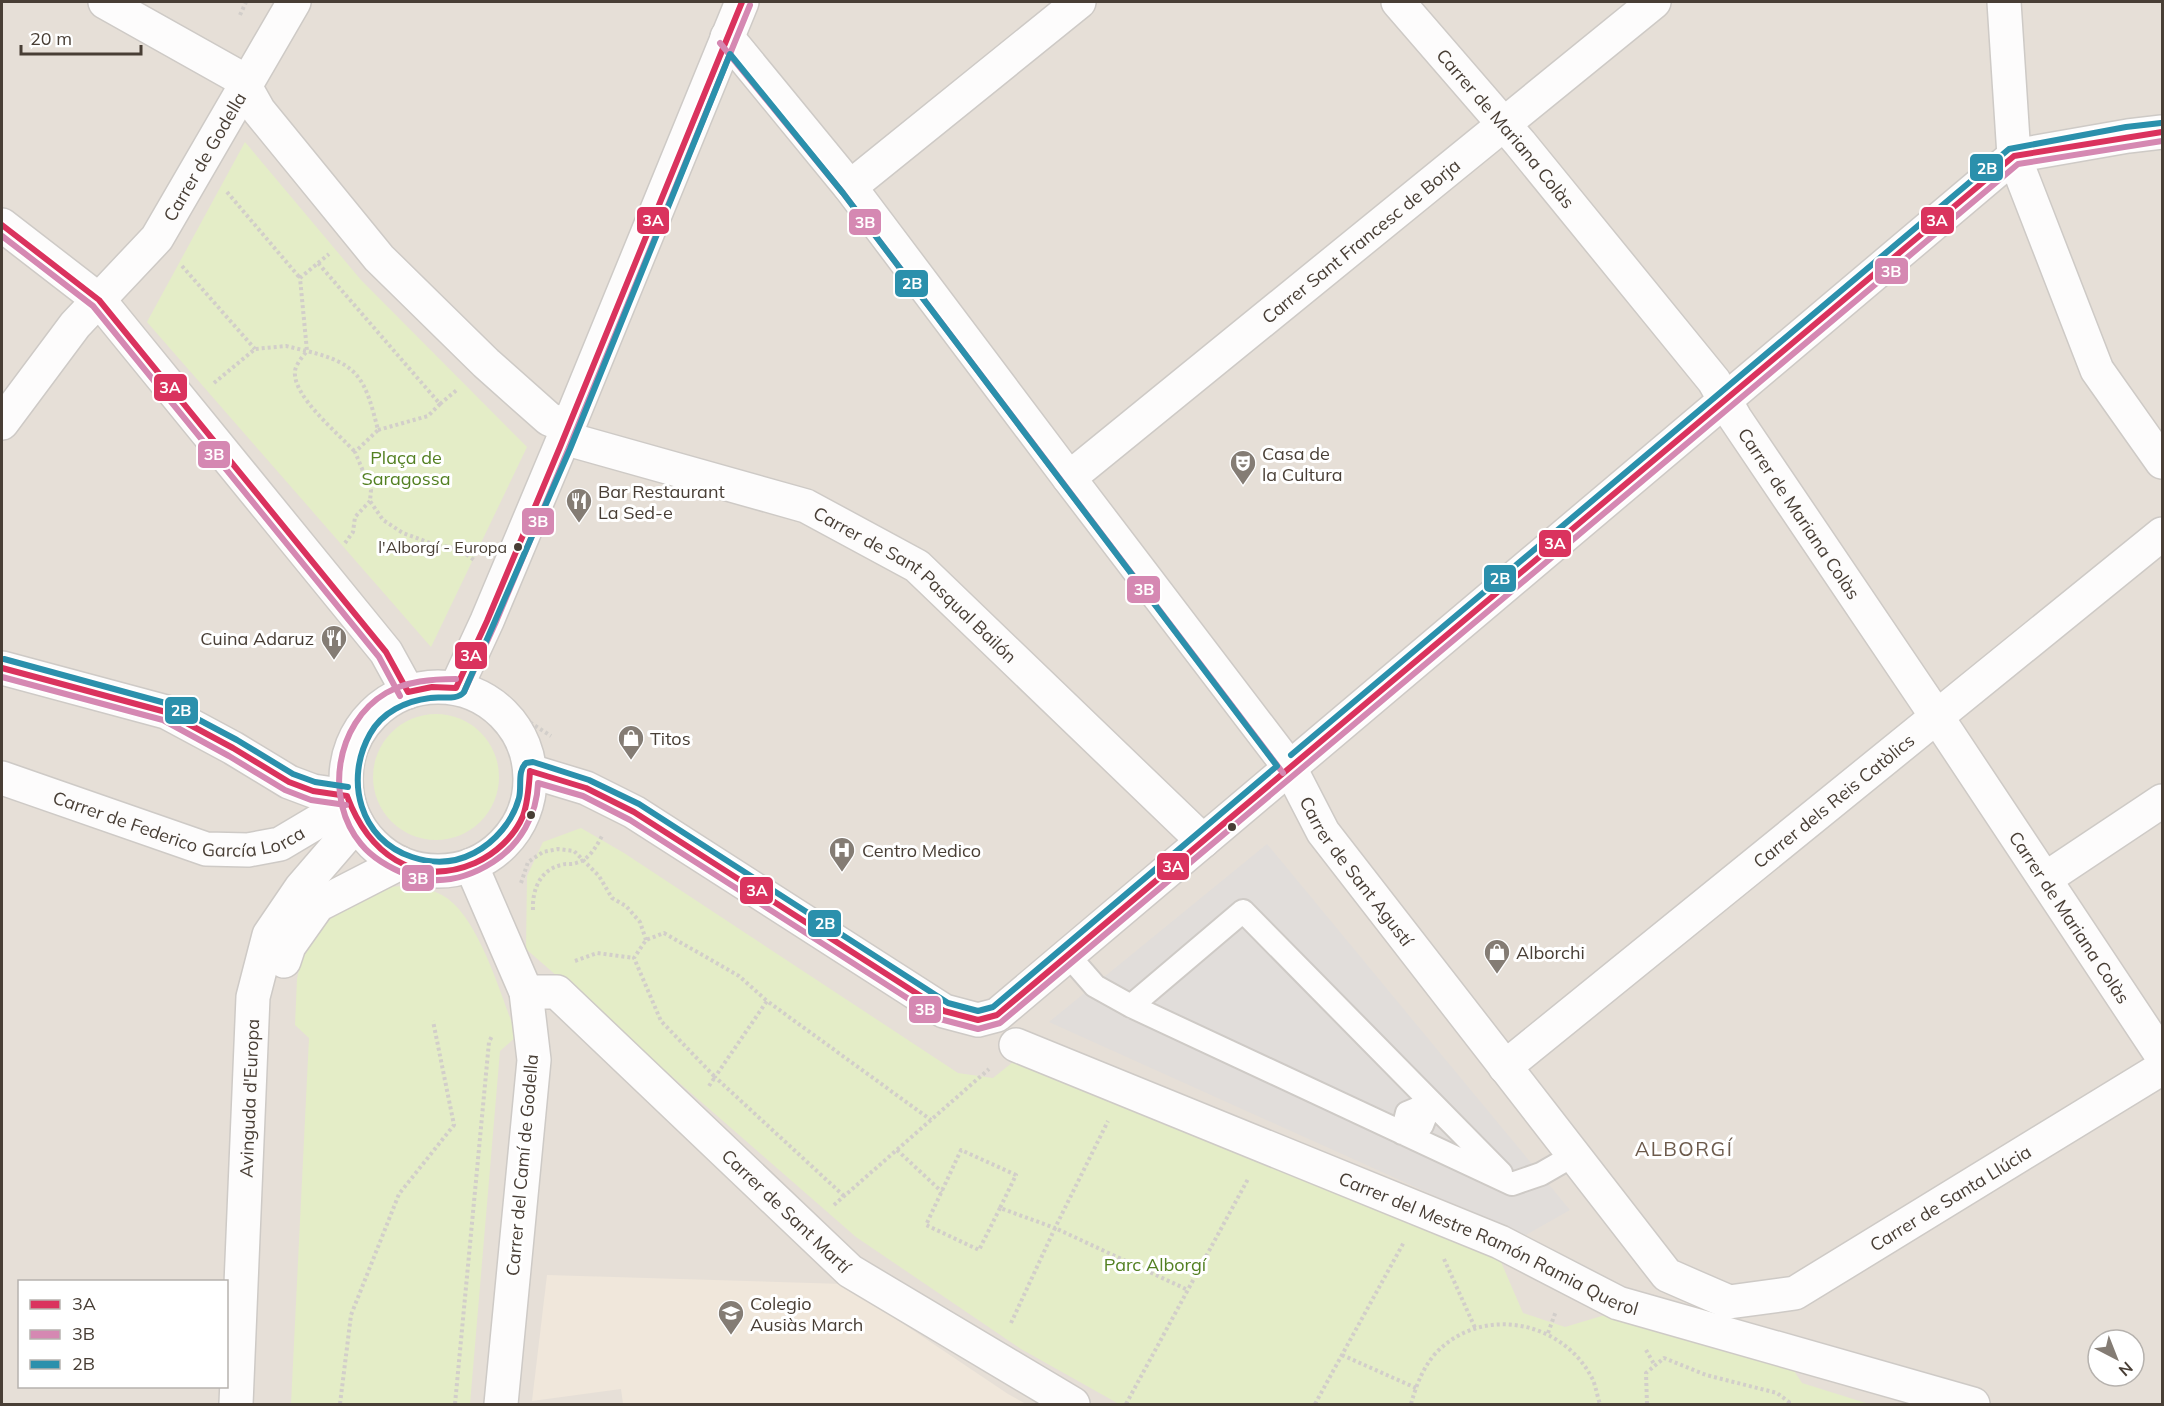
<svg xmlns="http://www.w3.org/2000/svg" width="2164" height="1406" viewBox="0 0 2164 1406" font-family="Mulish,sans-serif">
<rect width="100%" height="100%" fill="#f2eeea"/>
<path fill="#e6dfd7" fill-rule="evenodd" d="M2,2H2162V1404H2ZM20,1282H226V1386H20ZM2098,1340H2134V1376H2098Z"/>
<path fill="#f0e7db" d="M547,1275L844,1284L1008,1394L1026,1404H623L621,1389L532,1401Z"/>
<path fill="#e4edc7" d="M245,142L361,280L527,447L431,647L147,322Z
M373 777a63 63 0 1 1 126 0a63 63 0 1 1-126 0Z
M581,828L624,853L958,1073L993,1078L1018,1058L1498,1255L1523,1313L1565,1327L1625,1309L1785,1357L1802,1383L1869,1404H1119L1021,1349L856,1237L526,949L527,876L543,842Z
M406,886C417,888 431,889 442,895C479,915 501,997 517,1036L500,1051L470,1404H291L309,1038L295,1025L297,979L302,956L326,918L384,887Z"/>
<path fill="#e1ddda" d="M1267,844L1570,1210L1524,1236L1049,1022Z"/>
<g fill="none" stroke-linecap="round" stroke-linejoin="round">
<g stroke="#cecac6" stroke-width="26">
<path id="service" d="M1068,955L1095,986L1131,1006L1512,1184L1541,1174L1574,1155
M1131,1006L1243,911L1501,1173
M1431,1103L1422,1125L1402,1133L1407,1113Z"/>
</g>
<g stroke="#cecac6" stroke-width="36">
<g id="pedestrian">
<path d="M105,2L235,75L245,86L259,111L379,258L486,363L549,419L568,427"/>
<path id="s1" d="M526,992H557L850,1271L1073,1404"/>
<path id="s2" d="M1016,1045L1500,1242L1618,1303L1973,1404"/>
</g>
</g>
<g stroke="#cecac6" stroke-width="36">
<g id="minor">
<path id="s3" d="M1398,2L1520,143L1714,381L1735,418L1937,717L2162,1056"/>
<path d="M2004,2L2014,156L2097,370L2162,462"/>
<path id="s4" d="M727,37L850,187L1069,478L1290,768L1323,832L1667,1275L1729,1302L1795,1293L2162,1068"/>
<path d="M850,187L1079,2"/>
<path d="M2,225L99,300L386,652L408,692"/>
<path id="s5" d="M2,423L75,325L157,238L294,2"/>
<path id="s6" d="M564,438L806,506L917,566L1203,841"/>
<path id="s7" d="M1069,478L1654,2"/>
<path d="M2,668L166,712L233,748L289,782L313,791L347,796"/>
<path d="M456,688L487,621L560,447L742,2"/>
<path d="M530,771L586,788L634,812L944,1011L978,1020L997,1015L2014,156L2128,136L2162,132"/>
<path id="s8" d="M2,778L206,849L248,850L280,844L349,803"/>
<path d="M471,865L526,992L534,1060L501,1404"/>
<path d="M2045,879L2162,801"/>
<path id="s9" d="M1505,1067L2162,534"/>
</g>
</g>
<g stroke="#cecac6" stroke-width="36">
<g id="tertiary">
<circle cx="438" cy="779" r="92"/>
<path d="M284,961L289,946L318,905L400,863"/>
<path id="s10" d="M236,1404L253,997L269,935L301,888L357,823"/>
</g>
</g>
<path stroke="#d2ceca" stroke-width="4" stroke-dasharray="3 3" stroke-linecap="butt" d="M240,15L246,2
M227,192L300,278
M318,263L329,254
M182,266L255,349
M214,383L255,349L286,346L307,351C303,356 296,364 295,371C292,396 339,434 355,452
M440,404L458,389
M378,430L428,416L440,404L318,263L300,278L307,351C360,364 365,379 378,430L355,452L371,490L370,501L383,520L403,533L433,544L459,549L474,560
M345,543L353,532L355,517L370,501
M495,690L523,718L551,736
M521,883L528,862L543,852L558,849L574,851L599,876L612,898L626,906L640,922L646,940
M533,910C532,890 540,870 561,865C566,863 571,865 576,863C589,860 596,847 602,836
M575,961L597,953L634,958
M709,1086L715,1077L661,1021L634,958L646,940L664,933L739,976L767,1001
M897,1150L942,1192
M844,1196L715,1077L767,1001L931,1120
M834,1205L989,1069
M1000,1208L979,1250L926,1225L961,1150L1016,1175L1000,1208L1055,1228L1108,1121
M1444,1259L1476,1330
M1011,1323L1055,1228L1188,1290
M1548,1333L1556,1311
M1646,1350L1654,1364
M1342,1355L1416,1388
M340,1404L351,1315L399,1194L454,1125L433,1021
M455,1404L489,1042L492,1036
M1126,1404L1248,1179
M1315,1404L1404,1242
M1411,1404C1416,1386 1422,1370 1434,1355C1480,1304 1562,1320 1592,1378C1596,1386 1597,1396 1600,1404
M1647,1404L1646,1373L1664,1358L1706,1375L1777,1393L1789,1402V1404"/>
<use href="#service" stroke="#fdfcfc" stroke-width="22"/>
<use href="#pedestrian" stroke="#fdfcfc" stroke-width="33"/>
<use href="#minor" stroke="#fdfcfc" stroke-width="33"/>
<use href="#tertiary" stroke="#fdfcfc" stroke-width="33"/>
<g stroke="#fff" stroke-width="10">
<path id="bus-1" d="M2,225L99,300L386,652L408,692L432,687L456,688L487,621L560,447L742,2
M2,668L166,712L233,748L289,782L313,791L347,796
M530,771L586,788L634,812L944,1011L978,1020
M347,796C368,852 414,889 475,863C495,854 514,837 523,816C528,802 529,786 530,771
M978,1020L997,1015L2014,156L2162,132"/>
</g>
<g stroke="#fff" stroke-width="10">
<path id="bus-2" d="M720,43L843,193L1283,773
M2,236L93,306L379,657L400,696
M2,677L163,720L229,756L285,790L311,800L346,805
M456,679C432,679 407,681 386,693C335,723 324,800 361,844C374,860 392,869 410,876C439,885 468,878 493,862C520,845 537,815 538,783L583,796L630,820L940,1019L978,1029L1000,1023L2018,164L2162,141
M464,692L495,624L568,450L750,5"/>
</g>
<g stroke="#fff" stroke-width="10">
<path id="bus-3" d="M730,54L843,193L1277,766L993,1007L978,1011L948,1003L639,804L589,780L533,762L526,763C517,771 522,787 519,798C513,821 495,842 474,853C455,863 433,864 412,857C360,840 344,780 370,734C382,712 406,701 430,698C441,696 457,701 464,692L570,449Z
M4,659L169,704L237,740L293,774L315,782L348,787
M1291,755L2009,149L2126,127L2161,123"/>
</g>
<use href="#bus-1" stroke="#da335e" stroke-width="6"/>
<use href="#bus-2" stroke="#d588b2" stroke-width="6"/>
<use href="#bus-3" stroke="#2b90ac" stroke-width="6"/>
</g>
<defs>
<g id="theatre-pin" transform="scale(1.35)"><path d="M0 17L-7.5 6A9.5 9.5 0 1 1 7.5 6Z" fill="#847c74" stroke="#fff"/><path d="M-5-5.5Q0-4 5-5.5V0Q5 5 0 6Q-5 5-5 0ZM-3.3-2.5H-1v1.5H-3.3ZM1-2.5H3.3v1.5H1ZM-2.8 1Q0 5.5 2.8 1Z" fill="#fff"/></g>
<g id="restaurant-pin" transform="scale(1.35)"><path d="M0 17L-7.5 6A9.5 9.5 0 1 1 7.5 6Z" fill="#847c74" stroke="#fff"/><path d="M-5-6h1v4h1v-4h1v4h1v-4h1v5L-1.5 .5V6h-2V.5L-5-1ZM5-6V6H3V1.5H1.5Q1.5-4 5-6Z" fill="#fff"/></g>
<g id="shop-pin" transform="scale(1.35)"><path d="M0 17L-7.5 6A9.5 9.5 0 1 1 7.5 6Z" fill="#847c74" stroke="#fff"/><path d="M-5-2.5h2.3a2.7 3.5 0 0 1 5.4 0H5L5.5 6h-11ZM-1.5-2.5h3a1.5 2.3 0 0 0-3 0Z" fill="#fff"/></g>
<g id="hospital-pin" transform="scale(1.35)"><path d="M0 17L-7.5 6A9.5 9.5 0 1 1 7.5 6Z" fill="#847c74" stroke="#fff"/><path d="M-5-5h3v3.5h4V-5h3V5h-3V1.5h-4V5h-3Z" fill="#fff"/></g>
<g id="school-pin" transform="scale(1.35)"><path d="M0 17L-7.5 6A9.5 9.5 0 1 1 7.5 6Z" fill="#847c74" stroke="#fff"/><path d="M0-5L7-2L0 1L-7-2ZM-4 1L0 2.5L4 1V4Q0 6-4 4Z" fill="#fff"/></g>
</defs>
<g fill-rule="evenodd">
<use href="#theatre-pin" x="1243" y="463"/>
<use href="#restaurant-pin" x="579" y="501"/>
<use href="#restaurant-pin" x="334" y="638"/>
<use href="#shop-pin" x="631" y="738"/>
<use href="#hospital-pin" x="842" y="850"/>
<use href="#shop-pin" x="1497" y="952"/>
<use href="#school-pin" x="731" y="1313"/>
</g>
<g fill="#483e35" stroke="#fff" stroke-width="2">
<circle cx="518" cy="547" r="5"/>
<circle cx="531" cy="815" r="5"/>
<circle cx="1232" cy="827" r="5"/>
</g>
<g text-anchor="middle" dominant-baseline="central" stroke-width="6" stroke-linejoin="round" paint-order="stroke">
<g font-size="16" fill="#483e35" stroke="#fff" text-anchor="end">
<text x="507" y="547">l'Alborgí - Europa</text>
</g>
<g font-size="18" fill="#483e35" stroke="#fff">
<text stroke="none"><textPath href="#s3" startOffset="166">Carrer de Mariana Colàs</textPath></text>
<text stroke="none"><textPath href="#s5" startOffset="336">Carrer de Godella</textPath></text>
<text stroke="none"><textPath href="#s7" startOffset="376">Carrer Sant Francesc de Borja</textPath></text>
<text stroke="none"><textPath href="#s3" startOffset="651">Carrer de Mariana Colàs</textPath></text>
<text stroke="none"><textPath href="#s6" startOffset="387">Carrer de Sant Pasqual Bailón</textPath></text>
<text stroke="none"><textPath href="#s9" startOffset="423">Carrer dels Reis Catòlics</textPath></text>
<text stroke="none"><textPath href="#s8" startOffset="186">Carrer de Federico García Lorca</textPath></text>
<text stroke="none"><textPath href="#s4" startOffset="1046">Carrer de Sant Agustí</textPath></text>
<text stroke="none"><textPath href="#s3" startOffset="1137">Carrer de Mariana Colàs</textPath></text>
<text stroke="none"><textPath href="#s10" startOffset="306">Avinguda d'Europa</textPath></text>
<text transform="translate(522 1165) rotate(-85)">Carrer del Camí de Godella</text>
<text stroke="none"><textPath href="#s4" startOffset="1872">Carrer de Santa Llúcia</textPath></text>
<text stroke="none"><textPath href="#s1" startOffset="348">Carrer de Sant Martí</textPath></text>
<text stroke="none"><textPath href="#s2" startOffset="513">Carrer del Mestre Ramón Ramia Querol</textPath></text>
</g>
<g font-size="18" fill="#483e35" stroke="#fff" text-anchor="start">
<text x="1262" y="453">Casa de<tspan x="1262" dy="21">la Cultura</tspan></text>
<text x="598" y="491">Bar Restaurant<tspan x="598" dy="21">La Sed-e</tspan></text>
<text x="314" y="638" text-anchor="end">Cuina Adaruz</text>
<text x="650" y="738">Titos</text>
<text x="862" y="850">Centro Medico</text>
<text x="1516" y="952">Alborchi</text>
<text x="750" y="1303">Colegio<tspan x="750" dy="21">Ausiàs March</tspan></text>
</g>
<g font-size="18" fill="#538022" stroke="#fff">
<text x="406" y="457">Plaça de<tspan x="406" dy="21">Saragossa</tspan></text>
<text x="1155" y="1264">Parc Alborgí</text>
</g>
<g font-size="20" letter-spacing="1.5" fill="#6c5a4b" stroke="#fff">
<text x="1684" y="1148">ALBORGÍ</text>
</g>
</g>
<g stroke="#fff" stroke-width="2">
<rect x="1969" y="153" width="35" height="29" rx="6" fill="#2b90ac"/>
<rect x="636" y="206" width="34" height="29" rx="6" fill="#da335e"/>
<rect x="1920" y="206" width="35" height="29" rx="6" fill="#da335e"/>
<rect x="848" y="208" width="34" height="28" rx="6" fill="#d588b2"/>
<rect x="1874" y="257" width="35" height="28" rx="6" fill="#d588b2"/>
<rect x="894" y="269" width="35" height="29" rx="6" fill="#2b90ac"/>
<rect x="153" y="373" width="35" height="29" rx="6" fill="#da335e"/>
<rect x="197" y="440" width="34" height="29" rx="6" fill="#d588b2"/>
<rect x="521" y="507" width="34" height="29" rx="6" fill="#d588b2"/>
<rect x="1538" y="529" width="34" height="29" rx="6" fill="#da335e"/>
<rect x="1483" y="564" width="34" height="29" rx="6" fill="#2b90ac"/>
<rect x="1126" y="575" width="35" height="29" rx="6" fill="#d588b2"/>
<rect x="454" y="641" width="34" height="29" rx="6" fill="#da335e"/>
<rect x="164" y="696" width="35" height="29" rx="6" fill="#2b90ac"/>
<rect x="1156" y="852" width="34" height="29" rx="6" fill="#da335e"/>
<rect x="401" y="864" width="34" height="28" rx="6" fill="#d588b2"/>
<rect x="739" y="876" width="35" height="29" rx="6" fill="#da335e"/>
<rect x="807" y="909" width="35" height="29" rx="6" fill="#2b90ac"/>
<rect x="908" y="995" width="34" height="29" rx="6" fill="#d588b2"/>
</g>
<g font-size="16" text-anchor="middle" font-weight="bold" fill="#fff">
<text x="1987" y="174">2B</text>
<text x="653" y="226">3A</text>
<text x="1937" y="226">3A</text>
<text x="865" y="228">3B</text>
<text x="1891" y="277">3B</text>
<text x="912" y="289">2B</text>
<text x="170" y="393">3A</text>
<text x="214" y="460">3B</text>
<text x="538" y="527">3B</text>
<text x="1555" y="549">3A</text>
<text x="1500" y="584">2B</text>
<text x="1144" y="595">3B</text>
<text x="471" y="661">3A</text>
<text x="181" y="716">2B</text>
<text x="1173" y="872">3A</text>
<text x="418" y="884">3B</text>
<text x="757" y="896">3A</text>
<text x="825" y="929">2B</text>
<text x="925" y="1015">3B</text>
</g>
<rect width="2164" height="1406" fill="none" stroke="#483e35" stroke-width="6"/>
<rect x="18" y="1280" width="210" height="108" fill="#ffffff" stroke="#b6b2ae" stroke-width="1.5"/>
<rect x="30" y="1300" width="30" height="9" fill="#da335e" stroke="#b6b2ae" stroke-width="1.5"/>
<text x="72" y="1310" font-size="18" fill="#483e35">3A</text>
<rect x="30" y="1330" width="30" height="9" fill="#d588b2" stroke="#b6b2ae" stroke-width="1.5"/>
<text x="72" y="1340" font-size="18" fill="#483e35">3B</text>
<rect x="30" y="1360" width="30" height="9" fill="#2b90ac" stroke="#b6b2ae" stroke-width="1.5"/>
<text x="72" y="1370" font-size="18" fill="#483e35">2B</text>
<g transform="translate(2116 1358) rotate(138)"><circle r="28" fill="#ffffff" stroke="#b6b2ae" stroke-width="1.5"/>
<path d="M0-4.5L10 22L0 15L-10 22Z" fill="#847c74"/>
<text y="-9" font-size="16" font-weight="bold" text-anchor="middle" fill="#483e35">N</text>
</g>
<path d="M21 45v9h120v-9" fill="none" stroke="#483e35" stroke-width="3"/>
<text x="30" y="45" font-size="18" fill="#483e35" stroke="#ffffff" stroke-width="4.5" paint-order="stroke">20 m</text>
</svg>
